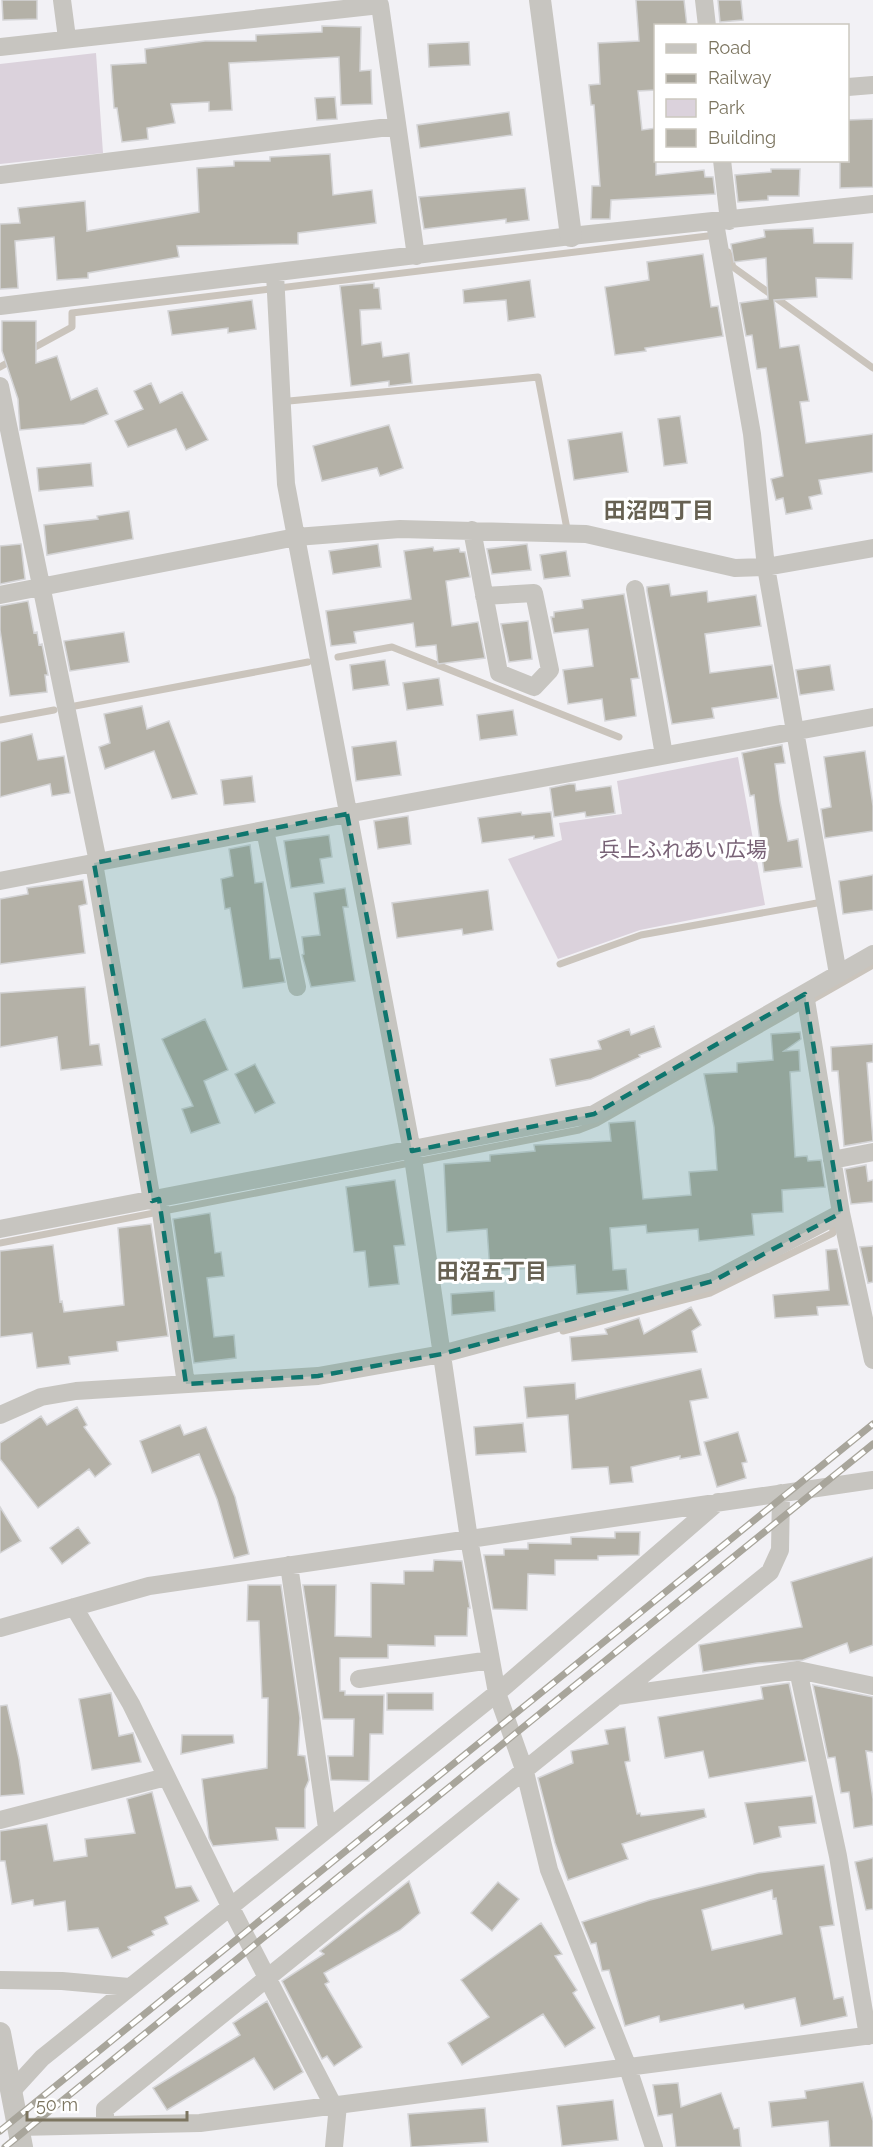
<svg xmlns="http://www.w3.org/2000/svg" width="873" height="2147" viewBox="0 0 873 2147" font-family="Raleway,'Noto Sans JP',sans-serif">
<rect width="100%" height="100%" fill="#f2f1f5"/>
<path fill="#dbd2dc" d="M96,53L103,153L0,164V64Z
M738,757L765,905L640,930L558,959L508,859L562,840L559,823L622,814L617,781Z"/>
<g fill="none" stroke-linecap="round" stroke-linejoin="round">
<path stroke="#cac4bc" stroke-width="7" d="M728,252L733,267L873,368
M28,351L72,327V313L716,235
M0,367L14,359
M289,401L538,377L567,529L571,530
M338,657L392,647L619,737
M75,706L308,662
M0,720L54,710
M560,964L641,935L817,903
M0,1243L579,1130L597,1123L873,965
M563,1331L710,1293L833,1233L832,1220"/>
</g>
<path fill="#b4b1a7" stroke="#d4d4d6" stroke-width="1.5" fill-rule="evenodd" d="M2,0H37V19L3,20Z
M636,0H684L687,26H656V90L638,91L642,130L656,128V175L704,170L705,177H713L715,194L611,200L610,219H591L592,186H600L594,105H591L589,85L600,84L598,43L639,41Z
M718,0H741L743,20L720,22Z
M322,26L361,27L360,71L371,70L372,104L341,105L339,57L229,63L232,110L209,111V102L171,104L175,123L147,128L148,139L122,142L117,108H114L111,65L146,63L145,49L205,41H256V35L322,32Z
M469,42L470,65L429,67L428,44Z
M335,97L337,119L317,120L315,98Z
M509,112L512,135L420,148L417,125Z
M873,119V187L840,188V162H849L848,120Z
M330,154L333,195L372,190L376,223L298,233V244L177,246L179,257L88,273V278L57,280L54,237L15,241L18,288L0,289V224L20,223L18,208L85,201L87,231L199,212L197,168L234,166V161H270V157Z
M771,169H800L799,196H768V200L738,202L735,175L771,172Z
M525,188L529,220L506,223V219L424,229L419,197Z
M813,228L814,243H853L852,279L816,278L817,297L774,300L780,348L799,345L809,401L800,402L806,443L873,434V472L819,480L822,494L809,497L812,509L786,514L783,498L776,500L771,479L783,476L766,368L757,369L752,335L746,336L740,303L768,299L766,258L734,262L731,244L765,237L764,230Z
M703,254L711,307L718,306L723,336L645,348L646,351L615,355L605,287L649,280L647,262Z
M530,280L535,317L508,321L506,300L464,303L463,290Z
M374,283V288H379L381,309L360,310L362,345L381,342L383,357L409,353L412,383L389,386V381L351,386L340,286Z
M252,300L256,329L228,333V328L172,335L168,311Z
M2,321H36V363L57,356L71,400L97,388L108,414L84,424L20,430L18,399L2,351Z
M151,383L160,403L182,392L208,440L186,450L176,429L128,447L115,421L143,409L134,391Z
M680,416L687,463L664,466L658,419Z
M389,425L403,468L380,476L377,468L322,481L313,446Z
M622,432L628,472L574,480L568,440Z
M91,463L93,486L39,491L37,468Z
M129,511L133,539L47,555L44,525L98,519L97,516Z
M21,544L25,579L0,584V546Z
M378,544L381,567L333,574L329,551Z
M527,544L531,570L492,574L487,549Z
M433,547L434,551L459,548L460,552H465L470,577L446,581L452,626L478,622L485,658L438,664L436,645L416,647L413,623L354,632L356,643L331,646L326,611L411,599L404,551Z
M566,551L570,576L544,579L540,555Z
M669,584L671,596L707,591L708,602L756,595L761,626L705,634L710,673L772,665L778,698L712,708L714,718L672,724L647,591V587Z
M624,594L639,678L631,679L636,716L605,721L602,699L568,704L563,670L593,666L588,629L554,633L551,617H554V612L583,608L582,600Z
M28,601L34,633L37,632L39,645L42,644L48,675H45L47,692L10,696L0,630V606Z
M528,621L532,659L509,662L501,624Z
M124,632L129,662L70,671L64,641Z
M385,660L389,685L353,690L350,665Z
M830,665L834,690L800,695L796,670Z
M439,678L443,705L407,710L403,683Z
M142,706L147,729L169,721L197,794L172,799L154,751L105,769L99,747L110,743L104,714Z
M513,710L517,735L480,740L477,715Z
M32,734L38,760L64,756L70,793L52,796L50,784L0,797V742Z
M396,741L401,775L356,781L352,747Z
M782,745L785,763L775,764L780,802L788,841L798,839L802,867L764,872L754,795L750,796L742,753Z
M865,751L873,806V831L825,838L821,809L831,807L824,757Z
M252,776L255,802L224,805L221,780Z
M569,784H575L576,791L611,786L615,813L586,817L585,812L554,817L550,788Z
M521,812L522,815L551,812L554,836L534,839V836L482,843L478,818Z
M408,816L411,844L378,849L374,821Z
M329,835L332,857L320,859L324,883L291,888L284,841Z
M250,845L255,883L263,882L270,959L280,958L285,982L243,988L230,908L225,909L221,879L233,876L229,849Z
M873,875V910L843,914L839,881Z
M83,880L87,904L79,906L85,953L0,964V899L28,894L27,888Z
M345,888L348,907H343L355,981L311,987L302,955L304,954L302,937L320,935L314,893Z
M488,890L493,930L463,935L462,929L397,938L392,903Z
M85,987L90,1045L99,1044L102,1065L61,1070L57,1037L0,1047V993Z
M205,1019L228,1070L204,1081L220,1123L191,1133L182,1109L193,1106L162,1039Z
M654,1026L661,1047L639,1055L640,1057L591,1079L556,1086L550,1059L601,1049L598,1041L629,1029L631,1035Z
M800,1032L801,1039L784,1051L799,1050L800,1071L790,1072L795,1157L807,1156L808,1161L821,1160L825,1187L782,1190L783,1212L752,1214L754,1235L699,1241L698,1229L647,1233L646,1225L610,1228L613,1270L626,1269L628,1290L577,1294L575,1265L490,1271L487,1229L447,1232L444,1164L490,1161V1155L535,1151L534,1145L611,1141L609,1123L635,1121L643,1199L691,1195L689,1172L717,1170L714,1127L704,1074L737,1072V1063L773,1060L771,1034Z
M873,1044V1062L867,1063L873,1141L844,1146L838,1071H832L831,1047Z
M255,1064L275,1103L255,1113L235,1074Z
M866,1165L868,1181L873,1180V1202L851,1204L845,1169Z
M395,1180L405,1245L394,1246L399,1284L369,1287L365,1251L354,1252L346,1187Z
M210,1213L215,1253L221,1252L224,1276L207,1278L214,1337L234,1335L236,1358L194,1363L173,1219Z
M151,1224L168,1336L117,1342L118,1351L69,1357L70,1364L37,1368L32,1333L0,1337V1251L53,1245L60,1302L62,1301L64,1312L124,1305L118,1228Z
M873,1246V1282L868,1283L860,1247Z
M837,1249L849,1305L817,1307L818,1315L775,1318L773,1295L829,1290L826,1250Z
M494,1291L495,1311L452,1315L451,1294Z
M691,1307L701,1325L692,1331L697,1352L572,1361L570,1337L607,1334L605,1329L639,1318L644,1334Z
M701,1369L708,1398L690,1401L701,1455L680,1459V1456L631,1467L633,1482L610,1484L608,1467L572,1469L568,1415L527,1418L524,1387L575,1383L576,1399Z
M77,1407L87,1425L84,1427L111,1464L95,1477L89,1469L38,1508L0,1459V1443L41,1416L47,1425Z
M523,1423L526,1452L476,1455L474,1427Z
M180,1425L184,1435L206,1427L235,1497L249,1554L234,1558L217,1499L199,1454L152,1473L140,1441Z
M738,1432L747,1462L742,1463L746,1478L717,1487L704,1442Z
M0,1507L21,1541L0,1553Z
M78,1527L90,1543L62,1564L50,1548Z
M615,1532H640L639,1555L598,1556V1560H555V1575L528,1574L527,1610L493,1609L484,1555H504V1549H528V1543L571,1544V1537L615,1538Z
M873,1557V1645L850,1653L847,1643L803,1660L757,1663L703,1672L699,1645L802,1627L791,1582Z
M434,1560L462,1561L470,1608H468L467,1636H435V1646L388,1645V1658H340V1691H345V1695H384L383,1734H370L369,1781L331,1780L328,1756H353L354,1719H323L303,1585H336L335,1636L371,1637V1583L404,1584V1571H433Z
M248,1585H281L300,1718L298,1755L305,1756L309,1780L305,1789V1828H276L278,1840L213,1846L209,1838L202,1779L267,1768L268,1698H262L259,1621H247Z
M789,1683L806,1761L709,1778L703,1751L665,1758L658,1717L763,1699L761,1687Z
M813,1685L873,1697V1752L866,1751L873,1799V1825L854,1828L849,1792L841,1793L835,1757L828,1758Z
M111,1693L119,1736L133,1733L141,1762L92,1770L79,1699Z
M387,1693H433V1710H387Z
M7,1705L19,1759L24,1794L0,1796V1706Z
M625,1727L630,1761L625,1762L637,1814L640,1813L641,1816L704,1809L706,1817L622,1844L628,1859L568,1880L555,1843L538,1778L573,1763L571,1751L608,1744L605,1730Z
M182,1735H233L234,1743L181,1754Z
M152,1792L176,1888L191,1886L199,1901L165,1917L168,1924L152,1931L154,1935L128,1947L130,1950L112,1958L98,1928L68,1931L65,1901L34,1906L33,1900L12,1904L5,1861H0V1831L47,1824L54,1861L87,1856L85,1839L135,1833L127,1799Z
M812,1796L816,1823L779,1827L781,1837L754,1844L745,1803Z
M873,1858V1909L866,1910L855,1862Z
M824,1865L834,1925L820,1927L834,1999L843,1997L847,2016L801,2026L795,1998L745,2009L743,2004L660,2022L659,2016L625,2026L609,1970L602,1971L596,1943L591,1944L582,1922L650,1900L758,1873ZM772,1890L773,1899L776,1898L782,1934L712,1950L702,1910Z
M409,1881L420,1913L400,1930L324,1973L329,1982L325,1984L362,2047L334,2066L327,2056L322,2059L282,1981L324,1954L320,1951Z
M498,1882L519,1899L492,1931L471,1913Z
M541,1923L562,1954L555,1956L577,1990L573,1993L595,2028L565,2047L543,2014L462,2065L448,2043L489,2017L461,1980Z
M267,2001L303,2072L274,2090L254,2058L167,2110L153,2088L240,2035L233,2023Z
M863,2082L873,2121V2147H830L828,2121L772,2127L769,2102L806,2098L805,2091Z
M678,2083L681,2107L721,2093L734,2129L739,2128L741,2147H676L672,2114L658,2116L653,2085Z
M613,2100L618,2140L562,2146L557,2106Z
M485,2108L488,2142L411,2147L408,2114Z"/>
<g fill="none" stroke-linecap="round" stroke-linejoin="round">
<path stroke="#c7c5c0" stroke-width="18" d="M62,0L67,38
M704,0L707,26
M0,47L380,5L416,256
M848,87L873,85
M722,160L729,221
M0,175L397,126
M715,223L752,434L766,567L838,974
M275,274L286,484L412,1151L469,1539L497,1693L525,1772L549,1870L627,2065L654,2147
M0,306L571,236L873,204
M0,386L98,862
M472,530L499,673L534,687L550,670L534,593L484,596
M635,589L664,755
M0,595L296,537L400,529L586,534L735,568L766,567L873,548
M265,830L297,987
M94,863L152,1201
M0,881L347,814L873,717
M805,994L841,1213L873,1360
M832,1160L873,1152
M159,1199L186,1384
M0,1229L594,1114L873,954
M0,1415L41,1397L76,1391L318,1376L442,1354L713,1281L841,1213
M289,1565L327,1828
M74,1607L131,1704L230,1906L333,2105
M0,1628L149,1586L873,1480
M798,1670L838,1856L868,2036
M359,1679L491,1660
M617,1696L798,1670L873,1686
M0,1820L166,1777
M0,1980L62,1981L129,1987
M10,2093L42,2058L497,1693L718,1502
M105,2125V2109L770,1572L780,1550L781,1493
M18,2127L200,2123L873,2035
M334,2147L338,2105"/>
<path stroke="#c7c5c0" stroke-width="22" d="M540,0L571,236
M0,2033L22,2147"/>
<g stroke="#a8a59b" stroke-width="7">
<path id="rail" d="M0,2131L873,1424
M5,2147L873,1444"/>
</g>
<use href="#rail" stroke="#fff" stroke-width="4.5" stroke-dasharray="14" stroke-linecap="butt"/>
</g>
<path fill="#0f766e" fill-opacity="0.2" stroke="#0f766e" stroke-width="4.5" stroke-dasharray="12 8" stroke-linejoin="round" d="M347,814L412,1151L594,1114L805,994L841,1213L713,1281L442,1354L318,1376L186,1384L159,1199L152,1201L94,863Z"/>
<g text-anchor="middle" dominant-baseline="central" stroke-width="6" stroke-linejoin="round" paint-order="stroke">
<g font-size="21" fill="#796377" stroke="#fff">
<text x="683" y="849">兵上ふれあい広場</text>
</g>
<g font-size="22" font-weight="bold" fill="#676152" stroke="#fff">
<text x="659" y="510">田沼四丁目</text>
<text x="492" y="1271">田沼五丁目</text>
</g>
</g>
<rect x="654" y="24" width="195" height="138" fill="#ffffff" stroke="#cbc8bf" stroke-width="1.5"/>
<rect x="666" y="44" width="30" height="9" fill="#c7c5c0" stroke="#cbc8bf" stroke-width="1.5"/>
<text x="708" y="54" font-size="18" fill="#7c7560">Road</text>
<rect x="666" y="74" width="30" height="9" fill="#a8a59b" stroke="#cbc8bf" stroke-width="1.5"/>
<text x="708" y="84" font-size="18" fill="#7c7560">Railway</text>
<rect x="666" y="99" width="30" height="18" fill="#dbd2dc" stroke="#cbc8bf" stroke-width="1.5"/>
<text x="708" y="114" font-size="18" fill="#7c7560">Park</text>
<rect x="666" y="129" width="30" height="18" fill="#b4b1a7" stroke="#cbc8bf" stroke-width="1.5"/>
<text x="708" y="144" font-size="18" fill="#7c7560">Building</text>
<path d="M27 2111v9h160v-9" fill="none" stroke="#7c7560" stroke-width="3"/>
<text x="36" y="2111" font-size="18" fill="#7c7560" stroke="#ffffff" stroke-width="4.5" paint-order="stroke">50 m</text>
</svg>
